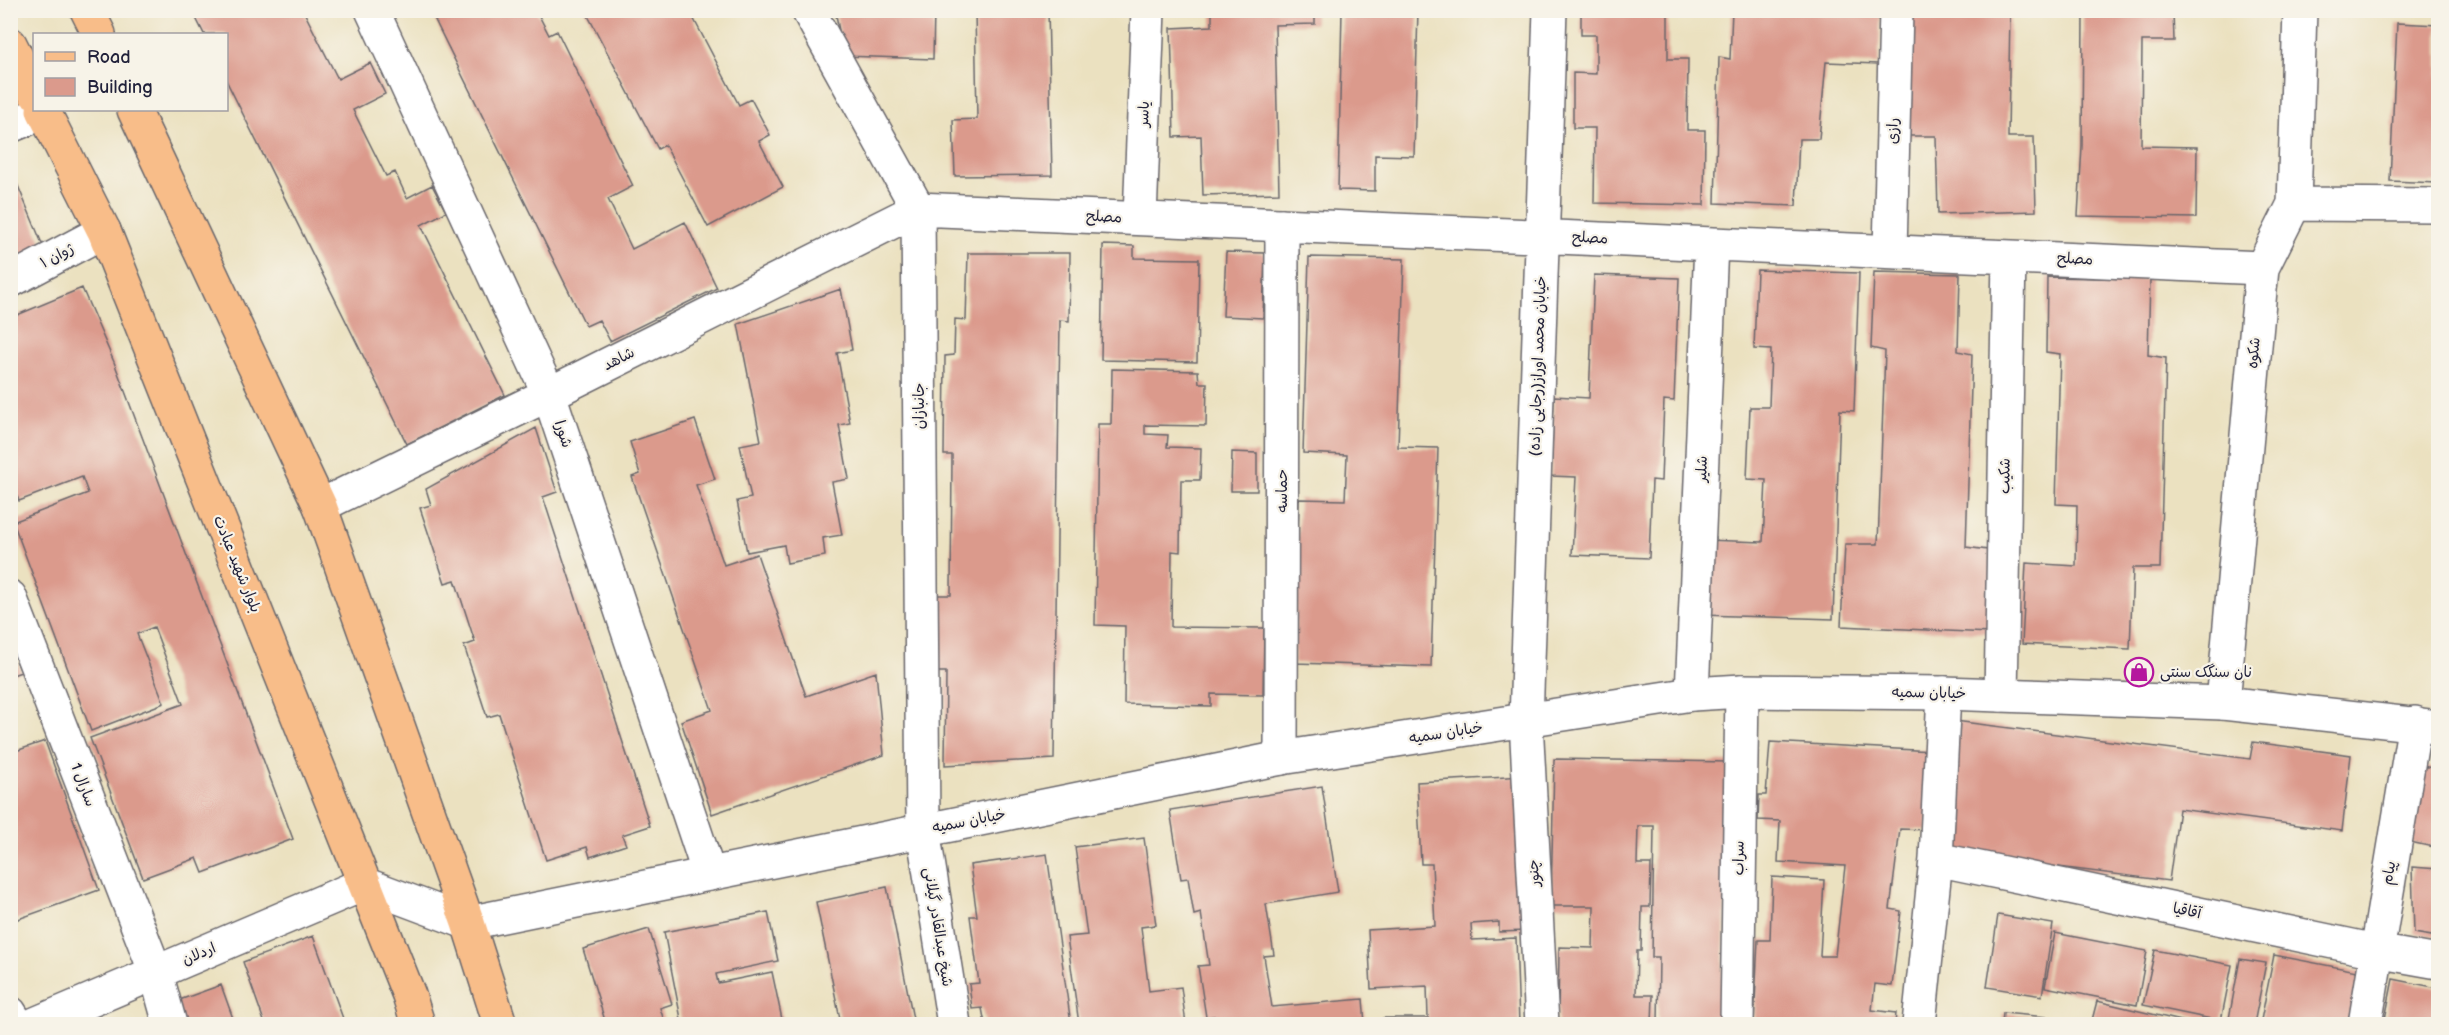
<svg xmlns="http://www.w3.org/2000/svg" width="2449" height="1035" viewBox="0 0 2449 1035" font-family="'Balsamiq Sans','Playpen Sans Arabic',sans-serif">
<rect width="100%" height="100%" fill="#f7f3e8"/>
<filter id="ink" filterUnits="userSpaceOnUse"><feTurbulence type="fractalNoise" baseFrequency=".0167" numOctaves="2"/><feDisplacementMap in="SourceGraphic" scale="12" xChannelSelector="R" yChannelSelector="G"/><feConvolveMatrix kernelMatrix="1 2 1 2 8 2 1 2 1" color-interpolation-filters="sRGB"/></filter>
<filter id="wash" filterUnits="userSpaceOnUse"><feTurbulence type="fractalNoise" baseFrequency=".008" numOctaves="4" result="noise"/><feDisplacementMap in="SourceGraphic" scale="24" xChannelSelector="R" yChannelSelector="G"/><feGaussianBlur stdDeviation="1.35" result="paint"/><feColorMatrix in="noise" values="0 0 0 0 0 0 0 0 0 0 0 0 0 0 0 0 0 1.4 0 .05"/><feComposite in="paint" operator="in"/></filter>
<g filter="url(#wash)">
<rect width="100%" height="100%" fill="#ebe1c0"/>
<g id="blocks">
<path fill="#db9a8c" d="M192,10H303L338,79L370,63L385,94L353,110L386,176L395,172L407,198L432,185L446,212L421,225L505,395L407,444L226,80V34H204Z
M430,10H536L549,35L557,31L633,186L608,199L632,249L685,222L717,288L610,341L599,320L586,326Z
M585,10H689L739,105L751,99L770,135L759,141L783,187L708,227L665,145L658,149Z
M835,10H934L933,59L844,56Z
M975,10H1048L1052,175L955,176L953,120L977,119Z
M1212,10H1315V24L1275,25L1279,193L1203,195L1201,136L1174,137L1171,28L1212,26Z
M1342,10H1418L1414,156L1375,155V191L1338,190Z
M1581,10H1668V59H1688L1687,130H1705L1704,205L1594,203L1595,128H1573V73L1596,74V35H1581Z
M1732,10H1881L1878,64L1826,62L1819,139H1799L1796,206L1715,203L1719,57L1730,59Z
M1908,10H2010L2008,137H2034L2036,211L1938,214L1936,136H1906Z
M2083,12H2173L2174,41H2142L2141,146L2197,147L2196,218L2078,216L2082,146Z
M2397,23L2438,25V183L2390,181Z
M11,169L48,258L11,274Z
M1103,245L1134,246V258L1199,259L1197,362L1101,360Z
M1226,252L1265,253L1263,318L1223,316Z
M968,253H1070L1069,321L1060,320L1054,759L945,765L946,672H937L938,595H951L952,455H944L945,356L954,355L955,319L966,320Z
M1309,257L1404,259L1398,447L1438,448L1431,667L1294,663L1299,499L1345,500L1347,455L1303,453Z
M1757,270L1859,273L1854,411L1840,410L1833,619L1701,615L1704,540L1763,542L1766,480L1747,479L1750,407H1769L1771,350L1754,349Z
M1874,272L1960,274L1958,351L1972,354L1966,547L1995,551L1990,633L1841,626L1845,544H1878L1885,351L1871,348Z
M1594,275L1679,278L1674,401L1664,400L1661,481L1652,480L1649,558L1572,555L1576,477L1551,476L1554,396L1589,398Z
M2047,277L2150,279L2148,355L2166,358L2160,568H2133L2130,649L2022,644L2026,563L2076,566L2077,505L2056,504L2060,354L2046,352Z
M82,288L114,362L293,839L203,873L197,858L143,878L90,738L183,704L154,627L137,634L164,703L91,731L13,522L88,493L82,477L19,501L10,479V318Z
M841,289L852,350L837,353L850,423L839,425L849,479L832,482L842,535L823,538L825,556L787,563L784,545L747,552L737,501L751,498L740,445L761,441L738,324Z
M1112,369L1198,371L1199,383H1207L1206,426L1145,425V434L1168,435L1167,447L1201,448L1200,480H1181L1180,552L1172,551L1171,627L1264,628L1263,695L1211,694V706L1124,704L1125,626L1095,625L1098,424H1111Z
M695,420L715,479L696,485L724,565L757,554L806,696L876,672L884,755L712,814L681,721L712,710L632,477L640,474L630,442Z
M536,428L557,492L543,497L650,826L622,835L626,845L590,857L587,847L546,860L499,714L487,717L464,646L475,642L455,580L445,583L420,508L431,505L426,489Z
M1232,452L1257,453V491H1231Z
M10,645L21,672L10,676Z
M1955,721L2250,759L2253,742L2351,755L2342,831L2179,809L2169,881L1939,852Z
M45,741L99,890L10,922V753Z
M1770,742L1932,751L1927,830L1900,829L1890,909L1901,911L1892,986L1875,984L1872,1010L1896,1013L1895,1024H1754L1758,940H1770L1772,877L1824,880L1820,956H1835L1845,866L1778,862L1780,821L1758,820L1759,795H1766Z
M1554,759L1730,762L1721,1024H1658L1659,957H1652L1654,826H1638L1637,864H1651L1650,907H1642L1641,951H1637L1636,995H1653L1652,1024H1558L1559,947L1593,948L1594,906H1551Z
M2412,764L2438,769V848L2396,839Z
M1525,776L1526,931L1499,932V922L1471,924L1472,940L1516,938L1519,1024H1383V1018H1428L1427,986L1371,989L1368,930L1435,926L1432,864H1421L1417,782Z
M1322,786L1338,892L1266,904L1274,955L1264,956L1272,1007L1363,999L1365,1024H1215L1214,1016L1206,1017L1198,966L1209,965L1201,913L1194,915L1188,878L1181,879L1170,810Z
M1144,838L1156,925L1141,927L1149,991L1181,987L1186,1024H1079L1067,937L1087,935L1075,847Z
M1047,854L1071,1024H985L982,1008L972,1009L969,984L979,983L970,916H977L970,865Z
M2412,867L2438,869V937L2414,933Z
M887,887L914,1024H841L816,902Z
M768,912L778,961L716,974L718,983L772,972L783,1024H682L664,932Z
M1998,915L2053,924L2042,996L1987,987Z
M649,929L672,1004L660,1008L665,1024H606L583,949Z
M2055,933L2147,951L2137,1005L2045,987Z
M313,936L345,1024H265L243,962Z
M2155,950L2232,965L2221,1021L2143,1005Z
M2274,955L2362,972L2352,1024H2283L2261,1020Z
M2240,959L2266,963L2254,1024H2228Z
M2393,979L2438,988V1024H2384Z
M221,985L235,1024H182L174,1002Z
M2097,1001L2194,1024H2091Z
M2003,1013L2079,1020V1024H2002Z"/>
</g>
</g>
<g filter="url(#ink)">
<use href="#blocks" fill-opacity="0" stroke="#68656a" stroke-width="1.5"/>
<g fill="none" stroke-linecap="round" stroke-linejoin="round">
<g stroke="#68656a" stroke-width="36">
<path id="minor" d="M372,10L549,394L709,874
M808,10L918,209L923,830L954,1024
M10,126L44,112
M2294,204L2438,205
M1140,218L1148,10
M1890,251L1896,10
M10,281L104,231
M320,506L549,394L918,209L2262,268
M10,597L156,973L170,1024
M1692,694L1711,244
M2001,695L2009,257
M2223,703L2262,268L2294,204L2300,10
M1281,758L1282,225
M1936,859L2376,951L2438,962
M10,1013L17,1024
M1542,1024L1526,721L1550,10
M1737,1024L1742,691
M1919,1024L1936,859L1944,693
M2365,1024L2415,723"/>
</g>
<g stroke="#68656a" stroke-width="36">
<path id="tertiary" d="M35,1024L364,884L468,923L1281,758L1692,694L1742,691L1944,693L2223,703L2438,727"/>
</g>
<g stroke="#68656a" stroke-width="36">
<path id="primary" d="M87,10L99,34
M10,44L34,92
M43,110L104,231L409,995L418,1024
M134,110L320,506L468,923L500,1024"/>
</g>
<use href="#minor" stroke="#fff" stroke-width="33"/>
<use href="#tertiary" stroke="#fff" stroke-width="33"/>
<use href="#primary" stroke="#f8bd89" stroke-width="33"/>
</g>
</g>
<defs>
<g id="shop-ring" transform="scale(1.5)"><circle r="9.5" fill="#f7f3e8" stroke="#b5179e" stroke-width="1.5"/><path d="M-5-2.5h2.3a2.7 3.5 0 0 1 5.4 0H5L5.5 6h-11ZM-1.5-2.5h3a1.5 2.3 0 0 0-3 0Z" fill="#b5179e"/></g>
</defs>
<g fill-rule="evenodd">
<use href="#shop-ring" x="2139" y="672"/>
</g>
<g text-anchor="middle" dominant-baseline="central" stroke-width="4.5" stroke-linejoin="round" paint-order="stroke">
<g font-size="15" fill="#22223b" stroke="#f7f3e8">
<text transform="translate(1144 114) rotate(-88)">یاسر</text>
<text transform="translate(1893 131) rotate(-89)">رازی</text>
<text transform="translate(1104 217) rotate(3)">مصلح</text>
<text transform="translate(1590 238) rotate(3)">مصلح</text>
<text transform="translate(57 256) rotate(-28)">ژوان ۱</text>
<text transform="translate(2075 259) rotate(3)">مصلح</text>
<text transform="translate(2254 353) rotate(-85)">شکوه</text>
<text transform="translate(619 359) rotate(-27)">شاهد</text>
<text transform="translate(1538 366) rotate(-88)">خیابان محمد اوراز(رجایی زاده)</text>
<text transform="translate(919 406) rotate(-90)">جانبازان</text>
<text transform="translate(563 434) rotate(72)">شورا</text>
<text transform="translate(1702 469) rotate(-88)">شلیر</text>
<text transform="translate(2005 476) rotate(-89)">شکیب</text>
<text transform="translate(1282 491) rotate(-90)">حماسه</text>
<text transform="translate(237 564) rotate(68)">بلوار شهید عبادت</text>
<text transform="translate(1929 693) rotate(1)">خیابان سمیه</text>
<text transform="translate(1446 733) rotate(-9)">خیابان سمیه</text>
<text transform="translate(83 785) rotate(69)">سارال 1</text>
<text transform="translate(969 821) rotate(-11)">خیابان سمیه</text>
<text transform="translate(1739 858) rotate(-89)">سراب</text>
<text transform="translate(1534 873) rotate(-93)">چنور</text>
<text transform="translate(2389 873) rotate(-80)">پیام</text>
<text transform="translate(2187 911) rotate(12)">آقاقیا</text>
<text transform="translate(938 927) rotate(81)">شیخ عبدالقادر گیلانی</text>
<text transform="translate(199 954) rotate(-23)">اردلان</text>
</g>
<g font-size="15" fill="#22223b" stroke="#f7f3e8" text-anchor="start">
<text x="2160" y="672">نان سنگک سنتی</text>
</g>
</g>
<rect width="2449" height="1035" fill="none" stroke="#f7f3e8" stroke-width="36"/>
<rect x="33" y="33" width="195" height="78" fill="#f7f3e8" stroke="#a29fa3" stroke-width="1.5"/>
<rect x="45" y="52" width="30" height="9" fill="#f8bd89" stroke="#a29fa3" stroke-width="1.5"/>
<text x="87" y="63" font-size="18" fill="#22223b">Road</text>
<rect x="45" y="78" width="30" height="18" fill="#db9a8c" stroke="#a29fa3" stroke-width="1.5"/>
<text x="87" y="93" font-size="18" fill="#22223b">Building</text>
</svg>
